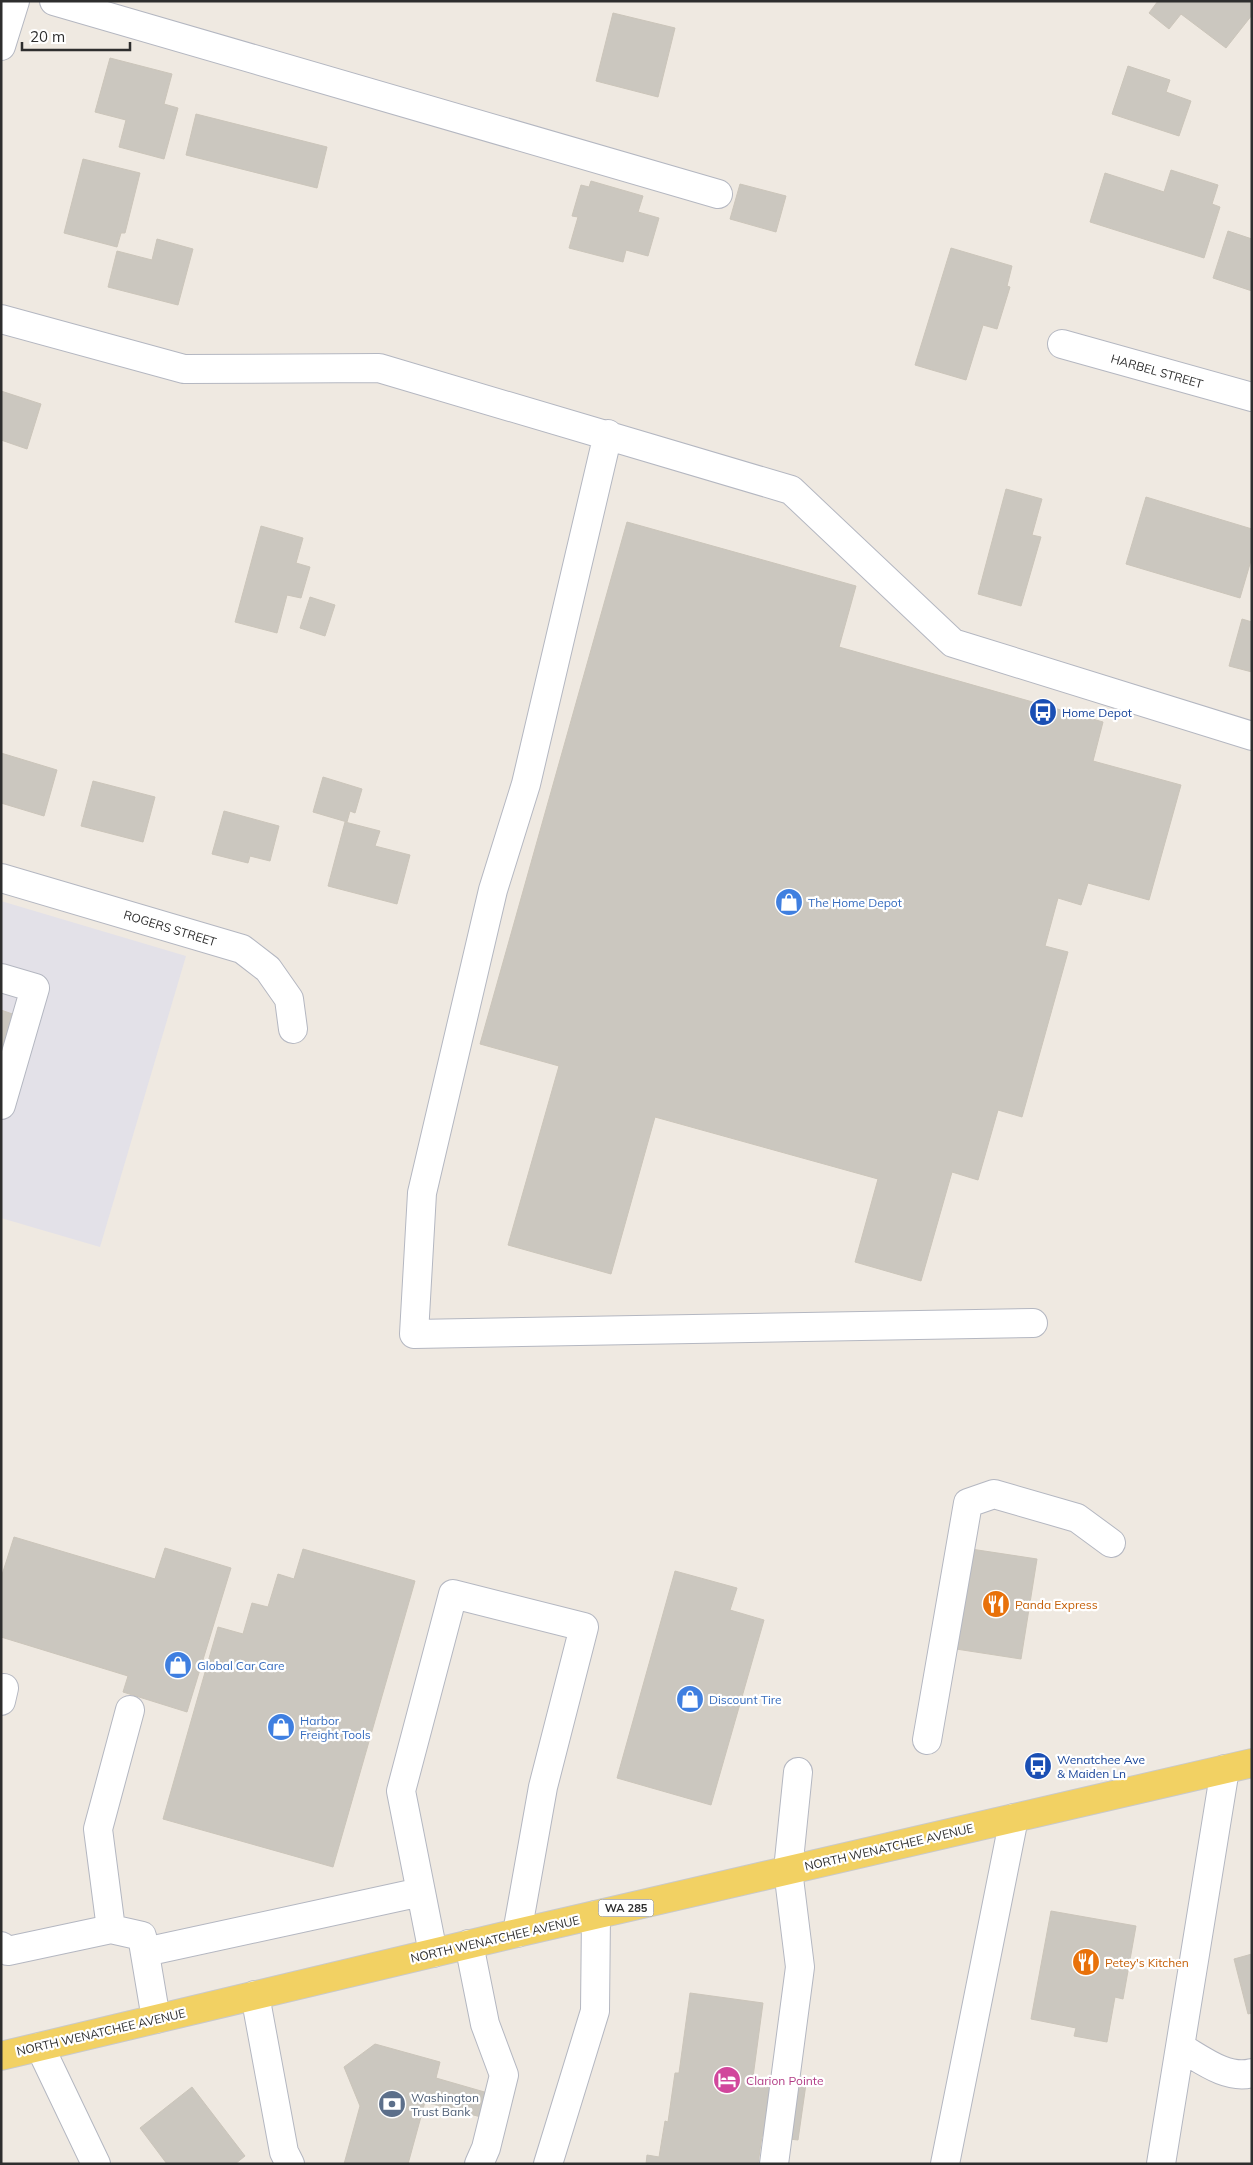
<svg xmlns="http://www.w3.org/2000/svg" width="1253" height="2165" viewBox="0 0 1253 2165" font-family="Mulish,sans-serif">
<rect width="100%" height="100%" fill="#efe9e1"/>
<path fill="#e3e1e8" d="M1,901L186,956L100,1247L1,1218Z"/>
<path fill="#cbc7bf" stroke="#cbc5ba" d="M1158,1H1252V15L1226,48L1181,14L1169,29L1149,13Z
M613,13L675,28L658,97L596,81Z
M110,58L172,74L164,104L178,108L164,159L119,147L126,120L95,112Z
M1128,66L1170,80L1166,92L1191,101L1179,136L1112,114Z
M196,114L327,147L317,188L186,155Z
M83,159L140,173L125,233H121L117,247L64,233Z
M1171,170L1218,185L1212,204L1220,207L1204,258L1090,222L1105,173L1164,192Z
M591,181L643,196L638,212L659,218L648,256L626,250L623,262L569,248L578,217L572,216L581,185L589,187Z
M740,184L786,196L776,232L730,219Z
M1228,231L1252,239V291L1213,278Z
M157,239L193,249L178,305L108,287L117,251L152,260Z
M951,248L1012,266L1007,286L1010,287L997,329L983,325L966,380L915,365Z
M1,391L41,404L27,449L1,440Z
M1006,489L1042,499L1032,535L1041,537L1021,606L978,594Z
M1146,497L1252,529V557L1240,598L1126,564Z
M627,522L856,586L839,647L1103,722L1093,761L1181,785L1149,900L1088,883L1081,905L1058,898L1045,946L1068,952L1022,1117L998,1110L978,1180L952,1172L921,1281L855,1262L878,1179L655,1117L611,1274L508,1245L559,1066L480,1044Z
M261,526L303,538L296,563L310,567L301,598L287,595L277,633L235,622Z
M310,597L335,605L325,636L300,628Z
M1242,619L1252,622V672L1229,666Z
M1,753L57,770L44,816L1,803Z
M323,777L362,789L355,813L350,811L347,822L313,812Z
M93,781L155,797L143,842L81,826Z
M224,811L279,826L270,861L250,856L248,863L212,854Z
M345,822L380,831L375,846L410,855L397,904L328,886Z
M1,1010L21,1017L1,1080Z
M14,1537L155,1579L165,1548L231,1568L187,1712L123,1692L128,1676L1,1637V1578Z
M303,1549L415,1581L333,1867L163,1819L218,1627L243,1634L252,1603L268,1607L278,1574L294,1579Z
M971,1549L1037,1559L1021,1659L956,1649Z
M675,1571L737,1588L730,1610L764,1620L711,1805L617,1778Z
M1051,1911L1136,1926L1123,1999L1115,1997L1107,2042L1074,2036L1076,2028L1031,2019Z
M1252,1954V2013L1248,2014L1234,1959Z
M690,1993L763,2003L753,2077L806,2084L798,2140L762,2136L758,2164H646L647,2155L659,2157L665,2121L668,2122L675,2073H679Z
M375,2044L440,2062L436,2078L488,2093L481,2117L425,2102L408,2164H344L360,2106L344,2067Z
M192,2087L245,2156L235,2164H167L140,2128Z"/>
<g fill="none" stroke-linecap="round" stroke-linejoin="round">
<g stroke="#b4b7c1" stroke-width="30">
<path id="minor" d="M54,1L718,194
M1,46L15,1
M1,319L184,369L379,368L791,490L953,643L1252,736
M1062,344L1252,397
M608,434L526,784L493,890L422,1193L414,1334L1033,1323
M1,878L242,949L268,969L289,999L293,1029
M1,978L35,988L1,1105
M1,1701L4,1688
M130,1710L98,1829L111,1929L142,1936L156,2019
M927,1740L968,1503L994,1494L1077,1518L1111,1543
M469,1944L485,2024L504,2075L486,2148L479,2164
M1,1946L8,1951L111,1929
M145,1952L421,1892
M433,1953L401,1791L453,1594L584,1627L543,1787L517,1933
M255,1995L284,2152L290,2164
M40,2047L96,2164
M1180,2047C1201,2059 1227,2080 1252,2073
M548,2164L595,2011L596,1915
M774,2164L800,1967L788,1870L798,1772
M945,2164L1014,1818
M1161,2164L1225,1769"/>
</g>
<g stroke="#c9c9c9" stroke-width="30">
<path id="major" d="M1,2056L517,1933L1252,1763"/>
</g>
<use href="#minor" stroke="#fff" stroke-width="28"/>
<use href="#major" stroke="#f2d163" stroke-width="28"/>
</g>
<defs>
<g id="bus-disc" transform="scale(1.4375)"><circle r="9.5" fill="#1a4fb4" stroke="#fff"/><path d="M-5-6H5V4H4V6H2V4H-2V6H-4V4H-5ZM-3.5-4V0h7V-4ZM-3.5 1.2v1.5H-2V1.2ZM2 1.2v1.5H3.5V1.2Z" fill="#fff"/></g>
<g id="shop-disc" transform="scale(1.4375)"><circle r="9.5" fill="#3f7fe0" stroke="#fff"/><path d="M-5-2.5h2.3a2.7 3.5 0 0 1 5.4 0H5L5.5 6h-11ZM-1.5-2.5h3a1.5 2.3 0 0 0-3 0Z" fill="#fff"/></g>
<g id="restaurant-disc" transform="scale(1.4375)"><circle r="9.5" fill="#e8710a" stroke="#fff"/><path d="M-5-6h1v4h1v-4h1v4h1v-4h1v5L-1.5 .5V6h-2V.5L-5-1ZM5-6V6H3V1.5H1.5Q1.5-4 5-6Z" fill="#fff"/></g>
<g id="hotel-disc" transform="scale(1.4375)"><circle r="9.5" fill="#d1479c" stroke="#fff"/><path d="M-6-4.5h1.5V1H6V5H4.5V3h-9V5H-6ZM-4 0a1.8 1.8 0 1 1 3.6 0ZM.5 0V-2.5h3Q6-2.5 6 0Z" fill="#fff"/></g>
<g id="bank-disc" transform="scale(1.4375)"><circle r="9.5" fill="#5c6f8a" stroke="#fff"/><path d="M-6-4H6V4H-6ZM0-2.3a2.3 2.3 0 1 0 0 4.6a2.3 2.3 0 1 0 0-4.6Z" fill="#fff"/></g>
</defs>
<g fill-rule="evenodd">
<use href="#bus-disc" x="1043" y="712"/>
<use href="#shop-disc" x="789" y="902"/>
<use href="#restaurant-disc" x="996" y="1604"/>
<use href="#shop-disc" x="178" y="1665"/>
<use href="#shop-disc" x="690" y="1699"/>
<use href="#shop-disc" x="281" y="1727"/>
<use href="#bus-disc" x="1038" y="1766"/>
<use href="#restaurant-disc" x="1086" y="1962"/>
<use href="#hotel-disc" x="727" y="2080"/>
<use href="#bank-disc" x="392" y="2104"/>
</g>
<g text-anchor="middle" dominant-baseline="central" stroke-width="4.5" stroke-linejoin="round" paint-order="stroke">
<rect fill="#fff" stroke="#6d6d6d" stroke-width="1" x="598.5" y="1899.5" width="55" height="17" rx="4"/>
<g font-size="11" font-weight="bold" fill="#2e2e2e">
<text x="626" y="1908">WA 285</text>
</g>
<g font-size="12" fill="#2e2e2e" stroke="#fff">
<text transform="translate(1157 371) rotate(16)">HARBEL STREET</text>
<text transform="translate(170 928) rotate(17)">ROGERS STREET</text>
<text transform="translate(889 1847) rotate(-13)">NORTH WENATCHEE AVENUE</text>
<text transform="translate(495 1939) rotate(-13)">NORTH WENATCHEE AVENUE</text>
<text transform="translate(101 2032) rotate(-13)">NORTH WENATCHEE AVENUE</text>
</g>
<g font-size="12" fill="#164399" stroke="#fff" text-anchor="start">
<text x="1062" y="712">Home Depot</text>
<text x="1057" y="1759">Wenatchee Ave<tspan x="1057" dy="14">&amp; Maiden Ln</tspan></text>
</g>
<g font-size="12" fill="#366cbe" stroke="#fff" text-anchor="start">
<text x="808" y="902">The Home Depot</text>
<text x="197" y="1665">Global Car Care</text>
<text x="709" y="1699">Discount Tire</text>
<text x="300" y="1720">Harbor<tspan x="300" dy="14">Freight Tools</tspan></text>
</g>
<g font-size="12" fill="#c56008" stroke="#fff" text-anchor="start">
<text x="1015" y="1604">Panda Express</text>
<text x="1105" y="1962">Petey's Kitchen</text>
</g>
<g font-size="12" fill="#b23c85" stroke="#fff" text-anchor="start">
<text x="746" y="2080">Clarion Pointe</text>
</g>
<g font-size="12" fill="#4e5e75" stroke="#fff" text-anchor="start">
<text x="411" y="2097">Washington<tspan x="411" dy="14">Trust Bank</tspan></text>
</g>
</g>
<rect width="1253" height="2165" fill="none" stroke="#2e2e2e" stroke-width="5"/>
<path d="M22 42v8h108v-8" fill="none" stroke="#2e2e2e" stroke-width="2.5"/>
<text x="30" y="42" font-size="15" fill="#2e2e2e" stroke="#ffffff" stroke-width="4" paint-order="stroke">20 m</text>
</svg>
